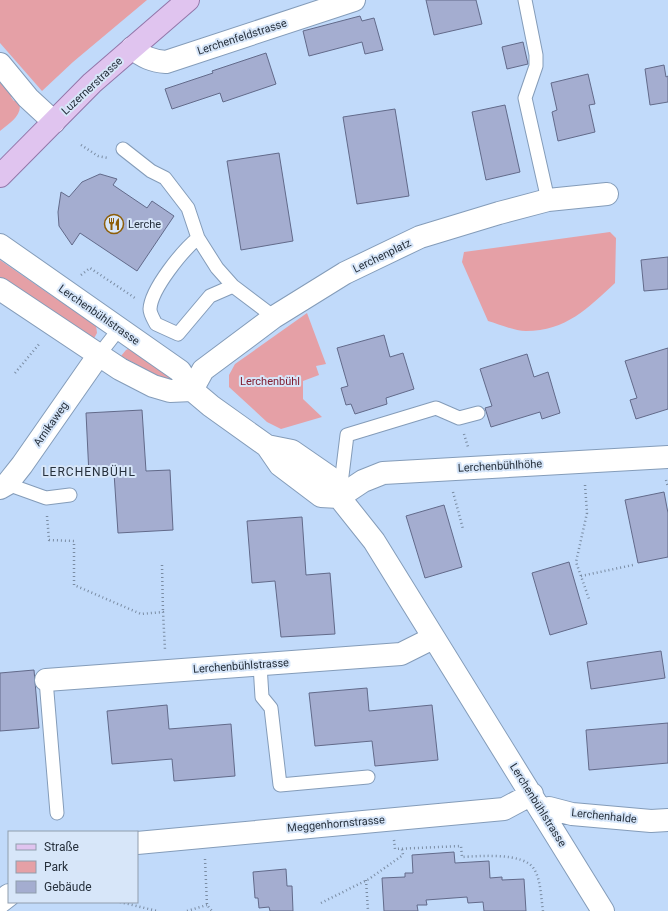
<svg xmlns="http://www.w3.org/2000/svg" width="668" height="911" viewBox="0 0 668 911" font-family="Roboto,sans-serif">
<rect width="100%" height="100%" fill="#c1dafa"/>
<path fill="#e5a0a6" d="M0,0H147L73,62L42,91L0,43Z
M0,78L15,94L11,97L14,101L18,99C25,114 11,122 0,131Z
M610,232L616,238L615,283C588,308 566,331 526,331C514,331 499,324 488,321L462,262L464,252Z
M0,260L58,300L73,305L96,325L97,333L93,340L0,277Z
M307,313L326,364L316,366L319,375L303,381V399L322,417L281,429L267,422L229,387V375L235,364Z
M132,347L177,375L172,382L159,377L121,356L126,350Z"/>
<path fill="#a4add0" stroke="#626a8a" d="M426,0H476L482,24L434,35Z
M360,16L362,21L374,18L383,50L365,54L362,42L309,56L303,31Z
M523,42L528,64L507,69L502,47Z
M266,53L276,84L223,102L220,93L172,109L165,89L213,73L212,71Z
M664,65L666,77L668,76V102L650,105L645,69Z
M588,74L595,104L589,105L595,132L558,141L552,112L557,110L551,83Z
M505,105L520,172L486,180L472,112Z
M395,109L409,196L357,204L343,117Z
M279,153L293,241L241,250L227,161Z
M100,174L117,179L113,185L147,208L152,201L174,216L137,271L80,233L72,245L59,226L58,212L61,192L69,197L82,182Z
M668,257V289L644,291L641,260Z
M384,335L390,357L403,353L414,389L386,398L387,404L355,414L351,404L346,405L341,388L348,386L337,348Z
M668,348V409L636,419L630,400L637,398L625,361Z
M527,354L534,377L548,372L560,413L542,419L540,412L491,427L485,408L492,406L480,369Z
M142,410L146,471L170,470L173,530L118,533L114,473L89,475L86,413Z
M664,492L668,513V557L638,563L625,500Z
M444,505L462,567L425,578L406,516Z
M302,517L306,575L330,573L335,634L281,637L275,581L252,583L247,521Z
M569,562L587,624L550,635L532,573Z
M661,651L665,678L591,689L587,662Z
M34,670L39,728L0,731V673Z
M367,688L369,711L432,705L438,760L375,766L372,741L315,746L309,693Z
M167,705L169,729L231,724L235,776L174,781L172,759L112,764L107,711Z
M668,723V763L589,770L586,730Z
M454,852L455,863L489,861L490,878L502,877V880L524,879L526,911H484L483,902L468,903L467,897L426,900L427,905H417L418,911H384L382,878L405,877V873H413L412,855Z
M286,869L287,886H292L293,911H270L269,907L259,908L258,898H255L253,872Z"/>
<g fill="none" stroke-linecap="round" stroke-linejoin="round">
<g stroke="#849cb9" stroke-width="15">
<path id="service" d="M525,0L536,55V66L525,98L548,200
M123,149L151,171L165,178L188,208L198,238L217,268L233,286L274,317
M198,238C183,250 151,289 150,309C150,314 154,320 156,324L178,334L210,296L233,286
M98,356L119,329
M7,484L46,498L70,495
M340,492L347,435L436,408L459,418L478,413
M260,665L262,697L271,708L280,785L368,777
M46,680L57,813"/>
</g>
<g stroke="#849cb9" stroke-width="24">
<path id="minor" d="M132,48C143,57 152,61 166,62L354,0
M0,64L28,98L54,122
M0,245L180,371L192,390L211,406L267,446L280,465L321,496L339,497
M0,289L120,369L153,386L170,391L192,390
M192,390L203,370L274,317L345,273L420,237L499,213L548,200L607,194
M267,446L292,451L334,480L339,497L374,541L603,911
M0,488L7,484L22,465L98,356
M339,497L363,481L383,473L668,457
M46,680L401,654L433,638
M542,811L549,808L572,814L651,821L668,820
M137,843L504,809L532,794
M0,902L9,895"/>
</g>
<g stroke="#9276a9" stroke-width="24">
<path id="primary" d="M0,176L92,83L188,0"/>
</g>
<path stroke="#7a8ca3" stroke-width="2.5" stroke-dasharray="1 3" stroke-linecap="butt" d="M81,145L98,156L108,158
M81,275L90,268L135,298
M15,373L40,343
M464,434L468,447
M666,480L668,487
M585,485L587,513L576,562L589,599
M453,492L463,529
M47,516L49,540L74,541V585L141,614L163,612L165,650
M162,565L163,612
M581,576L633,565
M394,840L395,849L461,846L462,857C479,856 524,852 534,869C541,880 541,898 543,911
M205,859L207,905L212,911
M366,880L368,911
M120,902L157,911
M321,903L369,879L403,855L402,849
M187,911L207,905"/>
<use href="#service" stroke="#fff" stroke-width="13"/>
<use href="#minor" stroke="#fff" stroke-width="22"/>
<use href="#primary" stroke="#e0c4ef" stroke-width="22"/>
</g>
<defs>
<g id="restaurant-ring" transform="scale(1)"><circle r="9.5" fill="#d7e6f9" stroke="#8d5e07" stroke-width="1.5"/><path d="M-5-6h1v4h1v-4h1v4h1v-4h1v5L-1.5 .5V6h-2V.5L-5-1ZM5-6V6H3V1.5H1.5Q1.5-4 5-6Z" fill="#8d5e07"/></g>
</defs>
<g fill-rule="evenodd">
<use href="#restaurant-ring" x="114" y="224"/>
</g>
<g text-anchor="middle" dominant-baseline="central" stroke-width="4" stroke-linejoin="round" paint-order="stroke">
<g font-size="11" fill="#26303c" stroke="#d7e6f9">
<text transform="translate(242 37) rotate(-18)">Lerchenfeldstrasse</text>
<text transform="translate(92 86) rotate(-43)">Luzernerstrasse</text>
<text transform="translate(382 256) rotate(-26)">Lerchenplatz</text>
<text transform="translate(99 315) rotate(35)">Lerchenbühlstrasse</text>
<text transform="translate(51 424) rotate(-55)">Arnikaweg</text>
<text transform="translate(500 466) rotate(-3)">Lerchenbühlhöhe</text>
<text transform="translate(241 666) rotate(-4)">Lerchenbühlstrasse</text>
<text transform="translate(538 805) rotate(58)">Lerchenbühlstrasse</text>
<text transform="translate(604 816) rotate(6)">Lerchenhalde</text>
<text transform="translate(336 824) rotate(-5)">Meggenhornstrasse</text>
</g>
<g font-size="11" fill="#26303c" stroke="#d7e6f9" text-anchor="start">
<text x="128" y="224">Lerche</text>
</g>
<g font-size="11" fill="#801e32" stroke="#d7e6f9">
<text x="270" y="381">Lerchenbühl</text>
</g>
<g font-size="12" letter-spacing="1" fill="#26303c" stroke="#d7e6f9">
<text x="89" y="472">LERCHENBÜHL</text>
</g>
</g>
<rect x="8" y="831" width="130" height="72" fill="#d7e6f9" stroke="#909dad"/>
<rect x="16" y="844" width="20" height="6" fill="#e0c4ef" stroke="#909dad"/>
<text x="44" y="851" font-size="12" fill="#26303c">Straße</text>
<rect x="16" y="861" width="20" height="12" fill="#e5a0a6" stroke="#909dad"/>
<text x="44" y="871" font-size="12" fill="#26303c">Park</text>
<rect x="16" y="881" width="20" height="12" fill="#a4add0" stroke="#909dad"/>
<text x="44" y="891" font-size="12" fill="#26303c">Gebäude</text>
</svg>
